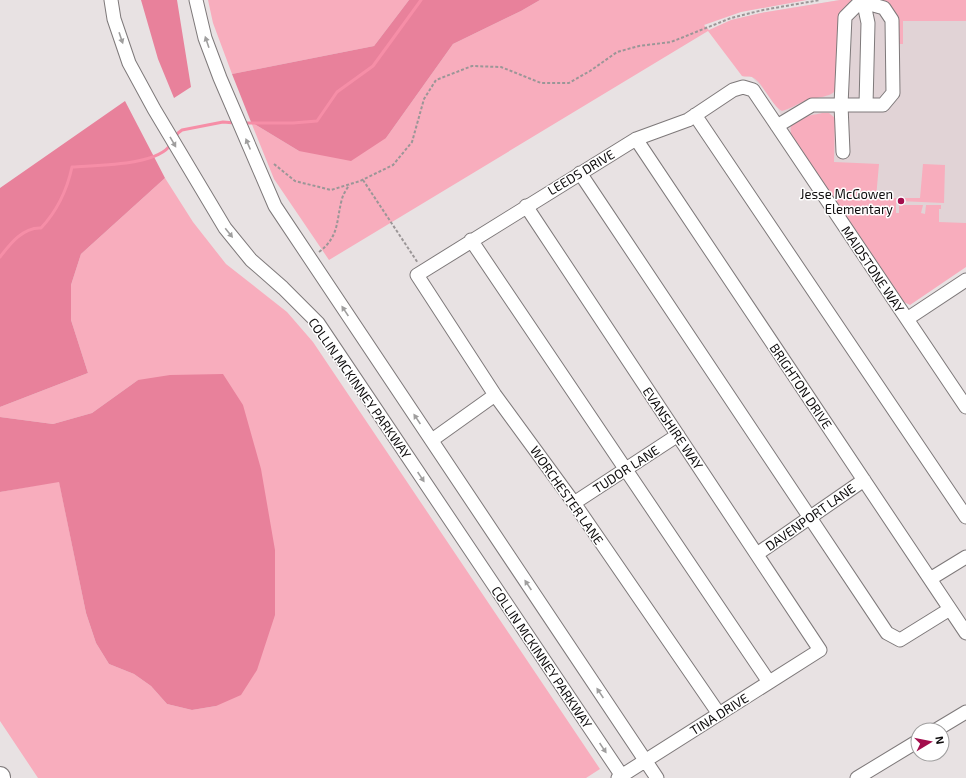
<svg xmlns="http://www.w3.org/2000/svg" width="966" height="778" viewBox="0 0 966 778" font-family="'Exo 2',sans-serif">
<rect width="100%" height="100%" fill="#e8e2e3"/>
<path fill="#e1d3d6" d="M840,0H966V267L791,136L778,109L764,90L752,77L742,76L731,20L761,13Z"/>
<path fill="#f8adbd" d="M208,0H409L374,46L232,74L213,23Z
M540,0H807L741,12L704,25L709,30L731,20L761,13L840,0H858L849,3L841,12L837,89C829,99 816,96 805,101C797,104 790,109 782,111C771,105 763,82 752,77C749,76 745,77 742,76L708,31L329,260L274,179L251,122L299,151L386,138L453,44L521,11Z
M879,0H966V21H903V44H898C899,20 902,12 879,0Z
M822,113H829L835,118L834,162L879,164L876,198H896V213H899V205H923L921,213L925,214L926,205H941V209H939V222L966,223V267L910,305L902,301L791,136C791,132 790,129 791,126C796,117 814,115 822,113Z
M923,164L945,165L944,203L899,201V198H920Z
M165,178L193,222L226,264L287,312L313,342L600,769L586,778H38L0,721V492L59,481L86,613L96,643L109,664L134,674L151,686L167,704L192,710L216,706L138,380L92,413L53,424L0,417V407L88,373L71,320V285L81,254Z"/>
<path fill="#e8819b" d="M141,0H177L191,87L174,98L158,59Z
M409,0H540L521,11L453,44L386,138L351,161L299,151L251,122L232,74L374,46Z
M125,101L165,178L81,254L71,285V320L88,373L0,407V188Z
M223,374L243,405L261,469L275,550V615L257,670L241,695L216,706L192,710L167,704L151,686L134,674L109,664L96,643L86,613L59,482L0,492V417L53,424L92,413L138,380L170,375Z"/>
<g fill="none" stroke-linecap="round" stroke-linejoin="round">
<path stroke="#f68ea7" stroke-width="3" d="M243,123H293L317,121L337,92L373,66L421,0
M175,138L178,133L182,130L223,122L235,123
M0,257C10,244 23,227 41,228C57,211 67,190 72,167C96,165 158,166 171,144"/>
<g stroke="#7e797a" stroke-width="15">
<path id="minor" d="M111,0L114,19L129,63L154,109L225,228L251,260L283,288L318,323L622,776
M196,0L205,38L220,78L275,206L657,778
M864,4L868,23L866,105
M695,115L966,517
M777,126L812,105H883L893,93L892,20L884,8L870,4L857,5L845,17L841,105L843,152
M636,139L966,633
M580,173L887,633L900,640L950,609
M526,206L820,650L618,778
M471,240L769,682
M907,319L966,280
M432,440L495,395
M574,503L678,435
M757,554L864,480
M930,579L966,557
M719,714L574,503L495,395L417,275L636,139L688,120L733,90L743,87L753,90L966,407
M936,730L966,712
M857,778L918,741"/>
</g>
<g stroke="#7e797a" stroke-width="22">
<path id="highway" d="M0,777V778"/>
</g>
<path stroke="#9b9697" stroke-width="2" stroke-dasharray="3 2" stroke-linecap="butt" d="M274,164L295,181L331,190L360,181L393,165L412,142L424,99L436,80L472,66L501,67L541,83H569L590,71L617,52L639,46L671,42L731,18L763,10L820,0
M363,180L418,263
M319,252C340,236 336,220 342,199C343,194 347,189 349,185"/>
<use href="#minor" stroke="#fff" stroke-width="13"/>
<use href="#highway" stroke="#fff" stroke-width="20"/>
</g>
<defs><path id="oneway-solid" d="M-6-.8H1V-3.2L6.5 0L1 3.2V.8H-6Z"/></defs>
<g fill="#9f9e9e">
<use href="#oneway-solid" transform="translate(121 38) rotate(71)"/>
<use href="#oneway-solid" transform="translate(207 42) rotate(-109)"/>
<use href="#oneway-solid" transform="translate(173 142) rotate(60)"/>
<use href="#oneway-solid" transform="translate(248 144) rotate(-113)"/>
<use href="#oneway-solid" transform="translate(229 233) rotate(51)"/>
<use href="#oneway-solid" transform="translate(345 311) rotate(-124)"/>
<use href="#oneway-solid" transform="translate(417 419) rotate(-124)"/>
<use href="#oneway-solid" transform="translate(421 477) rotate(56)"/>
<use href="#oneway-solid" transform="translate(528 585) rotate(-124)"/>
<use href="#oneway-solid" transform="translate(600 693) rotate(-124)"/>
<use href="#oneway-solid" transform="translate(603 748) rotate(56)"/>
</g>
<circle fill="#a30d4c" stroke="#fff" stroke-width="1.5" cx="901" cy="201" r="4"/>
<g text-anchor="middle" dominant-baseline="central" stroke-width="3" stroke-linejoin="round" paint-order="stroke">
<g font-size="13" fill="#0e0c0d" stroke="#fff">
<text transform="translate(581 172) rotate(-31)">LEEDS DRIVE</text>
<text transform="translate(873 269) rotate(56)">MAIDSTONE WAY</text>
<text transform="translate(801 386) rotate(56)">BRIGHTON DRIVE</text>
<text transform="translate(360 388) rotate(55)">COLLIN MCKINNEY PARKWAY</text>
<text transform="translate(673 428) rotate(56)">EVANSHIRE WAY</text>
<text transform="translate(626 469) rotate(-33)">TUDOR LANE</text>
<text transform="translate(567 495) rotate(55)">WORCHESTER LANE</text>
<text transform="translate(810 517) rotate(-35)">DAVENPORT LANE</text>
<text transform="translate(542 657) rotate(56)">COLLIN MCKINNEY PARKWAY</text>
<text transform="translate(719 714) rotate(-32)">TINA DRIVE</text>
</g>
<g font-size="13" fill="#0e0c0d" stroke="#fff" text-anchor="end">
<text x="893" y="194">Jesse McGowen<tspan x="893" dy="15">Elementary</tspan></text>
</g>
</g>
<g transform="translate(930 742) rotate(80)"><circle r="19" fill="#ffffff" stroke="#9f9e9e"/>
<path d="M0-3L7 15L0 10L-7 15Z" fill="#a30d4c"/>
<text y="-6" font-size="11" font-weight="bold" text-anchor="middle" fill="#0e0c0d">N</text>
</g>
</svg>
